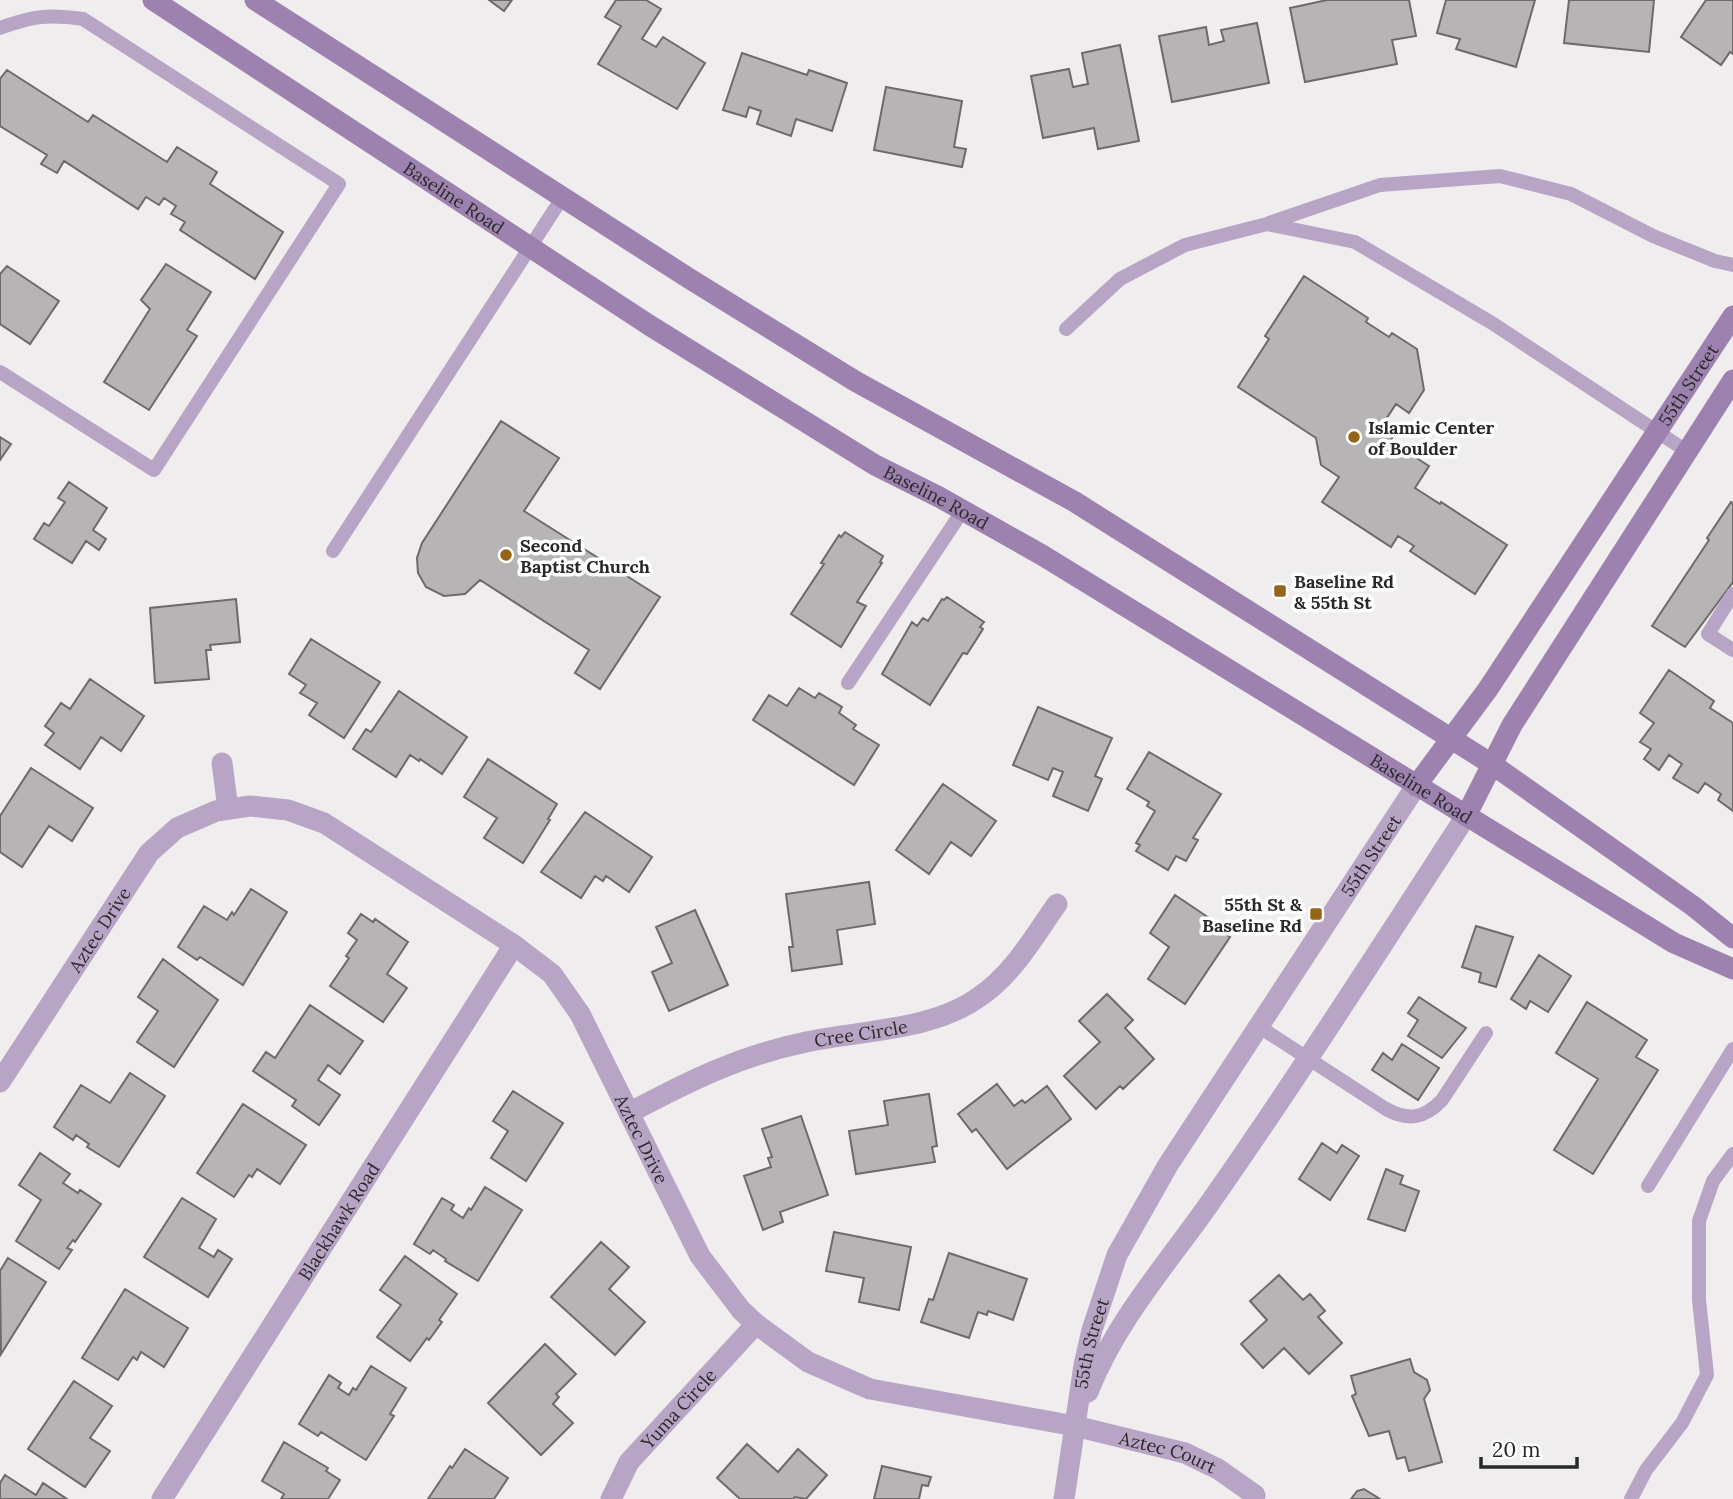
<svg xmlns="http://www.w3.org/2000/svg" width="1733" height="1499" viewBox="0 0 1733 1499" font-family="Lora,serif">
<rect width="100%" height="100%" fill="#f0edef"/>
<path fill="#b7b4b5" stroke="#6d6a6c" stroke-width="2" d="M489,0H512L504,11Z
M616,0H646L661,9L642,39L656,47L663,37L705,63L677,109L598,64L621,26L605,17Z
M1327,0H1409L1416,36L1392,40L1397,64L1305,82L1290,8Z
M1446,0H1535L1516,67L1456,49L1460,39L1437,33Z
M1569,0H1654L1649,52L1564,43Z
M1706,0H1733V54L1730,52L1721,65L1681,37Z
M1257,23L1269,83L1172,102L1159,36L1206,27L1209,45L1224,41L1221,30Z
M1120,45L1139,141L1098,149L1094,128L1043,138L1031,76L1069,69L1073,87L1088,84L1082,53Z
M742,53L807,75L809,70L847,83L832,131L796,119L791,136L757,124L761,111L749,107L746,117L723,110Z
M7,70L88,122L93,115L167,162L177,147L217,172L210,184L283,232L255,279L180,230L185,222L171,214L176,206L164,198L159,205L146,197L138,209L64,161L57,173L41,164L47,155L0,126V79Z
M886,87L962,101L954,147L966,149L962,167L874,150Z
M166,264L211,292L187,330L197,336L149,410L104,382L150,309L141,300Z
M7,266L59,301L30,344L0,324V274Z
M1304,276L1368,318L1366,322L1389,337L1392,333L1417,349L1424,390L1409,413L1396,404L1381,427L1394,435L1390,441L1429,466L1415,488L1440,504L1441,502L1507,545L1475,594L1410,551L1414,546L1398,536L1391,547L1322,502L1339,477L1321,465L1316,438L1238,387L1269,339L1265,336Z
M501,421L559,458L524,511L660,597L600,689L575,673L589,650L480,580L465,594L444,596L426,587L418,573L417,558L422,543Z
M0,437L11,444L0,460Z
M69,482L107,508L93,530L106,539L99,550L86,541L72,563L34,539L44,523L49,526L65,502L58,498Z
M1731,502L1733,504V582L1685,647L1652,626L1709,540L1707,538Z
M845,532L883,556L880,562L882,563L857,602L866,606L841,647L791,614L824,564L821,563L839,535L841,537Z
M947,597L984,622L980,627L983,629L967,654L963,653L930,705L882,674L912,622L917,626L923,618L928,621L942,599L944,600Z
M236,599L240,642L210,645L211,650H206L209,679L155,683L150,608Z
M311,639L380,682L344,738L309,715L317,703L300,693L306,685L289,674Z
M1669,670L1714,701L1710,708L1733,723V811L1718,800L1721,794L1705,783L1698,793L1673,778L1682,764L1669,755L1659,770L1644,759L1651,749L1640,742L1654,723L1640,713Z
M90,679L144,716L121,751L101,737L80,769L45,745L54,733L45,726L61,703L70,709Z
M799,688L815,698L819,693L842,707L839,713L856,725L853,729L879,745L854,785L753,720L769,695L787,706Z
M399,691L467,737L442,774L420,759L419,761L410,755L396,777L353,749L366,729L371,732Z
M1038,707L1112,738L1095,776L1102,779L1088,811L1053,796L1063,772L1053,768L1048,780L1013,765Z
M1149,752L1221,794L1193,838L1198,840L1186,861L1176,856L1168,870L1136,851L1140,845L1136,843L1155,811L1147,806L1149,802L1127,789Z
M488,759L557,804L548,819L550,820L523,863L484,838L497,818L464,797Z
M31,768L93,808L72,841L49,826L22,867L0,852V816Z
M943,784L996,821L971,856L951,842L929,874L896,850Z
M585,812L652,857L629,892L606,876L603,881L595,876L581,898L541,872Z
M869,882L875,924L837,930L842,964L792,971L789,947H793L786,894Z
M251,889L287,912L243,985L200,957L197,960L178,947L204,906L227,920L232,912L234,915Z
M1175,895L1218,924L1215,928L1230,937L1185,1004L1148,979L1169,947L1150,933Z
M695,910L728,985L669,1011L652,972L672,963L656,927Z
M361,914L373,922L375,919L408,942L387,974L407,988L383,1022L330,986L349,958L346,956L357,940L348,933Z
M1476,926L1513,937L1496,987L1479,982L1481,973L1462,967Z
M1539,955L1571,976L1548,1012L1530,1001L1526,1009L1511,999Z
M163,959L218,1000L174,1067L137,1042L158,1011L138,997Z
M1107,994L1133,1020L1125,1028L1154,1059L1123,1089L1120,1086L1096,1109L1064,1076L1100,1042L1079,1021Z
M1419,997L1466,1028L1442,1058L1408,1036L1418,1020L1408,1013Z
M1587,1002L1647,1040L1636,1057L1658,1070L1593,1174L1554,1150L1598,1079L1556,1053Z
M310,1005L363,1041L340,1074L328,1065L318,1080L340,1095L319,1125L292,1106L296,1100L253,1071L266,1052L275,1058Z
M1402,1044L1439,1068L1418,1100L1372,1070L1383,1053L1392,1060Z
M130,1073L165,1096L119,1167L87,1147L89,1144L76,1135L73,1140L54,1127L81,1085L110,1103Z
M997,1084L1014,1106L1022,1100L1025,1103L1047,1086L1071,1119L1007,1169L976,1129L972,1132L958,1114Z
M513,1091L563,1123L526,1181L491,1158L508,1131L493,1121Z
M929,1094L937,1146L932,1147L935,1162L856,1174L849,1131L888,1125L884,1101Z
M243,1104L306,1145L280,1184L257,1169L252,1177L249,1175L234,1197L197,1173Z
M801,1116L828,1195L780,1212L783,1222L763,1230L744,1176L771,1167L768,1158L772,1157L762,1129Z
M1322,1143L1337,1153L1342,1145L1359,1156L1330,1200L1299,1179Z
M40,1153L70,1174L63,1183L78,1193L80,1190L101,1204L75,1242L73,1240L67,1248L72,1250L59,1269L16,1241L41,1200L19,1185Z
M1386,1169L1403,1176L1400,1184L1419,1191L1405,1231L1368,1219Z
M485,1187L522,1210L478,1281L445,1261L446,1259L433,1250L430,1254L414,1244L442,1198L454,1205L451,1210L463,1218L469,1208L471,1210Z
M182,1198L216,1219L199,1248L214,1257L218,1250L232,1259L208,1297L144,1257Z
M834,1232L911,1247L899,1310L859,1302L864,1278L826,1271Z
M601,1242L629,1267L609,1289L645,1322L615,1355L551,1297Z
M949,1253L1027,1279L1013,1320L988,1311L987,1315L978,1312L969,1338L921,1322L929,1299L933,1300Z
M405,1256L457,1294L439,1320L442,1322L429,1340L427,1338L410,1361L377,1337L401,1305L380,1290Z
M8,1258L46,1282L1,1354L0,1271Z
M1279,1275L1303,1300L1310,1294L1325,1311L1318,1317L1342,1343L1309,1374L1284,1348L1263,1368L1241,1344L1267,1320L1250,1301Z
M125,1289L188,1328L164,1367L141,1352L137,1360L133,1357L118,1380L82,1358Z
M545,1344L576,1374L556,1394L559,1397L553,1404L573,1423L541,1455L488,1403Z
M1410,1359L1414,1372L1427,1380L1430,1390L1424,1399L1442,1462L1409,1471L1405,1457L1397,1459L1389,1431L1369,1436L1352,1396L1356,1394L1351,1376Z
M371,1366L406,1388L390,1414L394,1416L366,1460L321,1432L318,1436L299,1424L329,1375L341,1383L338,1388L349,1395L353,1388L356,1390Z
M74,1381L112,1406L90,1438L110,1451L85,1487L28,1449Z
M284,1442L328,1468L326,1471L340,1480L328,1499H281L284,1494L262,1481Z
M747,1444L778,1472L798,1449L827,1475L806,1499L795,1497L793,1499H740L717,1478Z
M465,1449L508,1478L494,1499H428L450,1466L452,1468Z
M882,1466L931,1477L928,1486L922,1485L919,1499H874Z
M5,1475L36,1495L43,1483L67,1499H0V1483Z
M1364,1489L1380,1499H1351L1357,1491Z"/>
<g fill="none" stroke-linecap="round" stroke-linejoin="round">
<path stroke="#b8a5c5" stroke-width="14" d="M0,28C33,16 48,14 83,19L339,184L154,470L0,372
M1269,223L1380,185L1500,176L1571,194L1653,236L1715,261L1733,265
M1066,329L1120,279L1185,245L1267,224L1355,242L1492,323L1688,452
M333,551L562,198
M1733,594L1708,634L1733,650
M848,683L963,510
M1258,1026L1386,1109C1408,1121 1424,1119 1442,1100L1486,1033
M1648,1186L1733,1049
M1631,1499L1646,1470L1682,1423L1707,1375L1699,1300V1221L1713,1181L1733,1154"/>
<g stroke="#b8a5c5" stroke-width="21">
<path d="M222,763L228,809"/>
<path id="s1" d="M0,1082L149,853L177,828L216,811L250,806L288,810L324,823L514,945L552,974L580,1014L700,1256L741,1310L756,1324L808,1362L870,1389L1075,1426L1185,1453L1218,1469L1255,1495"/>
<path id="s2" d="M629,1113C689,1081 739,1056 806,1042C861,1030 932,1031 979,997C1013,974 1033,938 1057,904"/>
<path d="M1088,1392C1117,1318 1170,1261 1214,1197C1301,1072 1383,944 1466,816"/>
<path id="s3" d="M162,1499L514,945"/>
<path id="s4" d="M611,1499L629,1462L756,1324"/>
<path id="s5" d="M1064,1499L1084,1365L1092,1330L1117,1255L1168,1165L1416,786"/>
</g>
<g stroke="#9d82af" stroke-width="21">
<path id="s6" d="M153,0L649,325L875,465L939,497L1042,555L1674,943L1733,969"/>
<path d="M255,0L690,279L855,381L1075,502L1493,765L1693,906L1733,938"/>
<path id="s7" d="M1416,786L1488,689L1733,316"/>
<path d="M1466,816L1512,725L1733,380"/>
</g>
</g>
<g fill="#966517" stroke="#fff" stroke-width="2.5">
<circle cx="1354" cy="437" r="7"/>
<circle cx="506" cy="555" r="7"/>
<rect x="1273" y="584" width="14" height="14" rx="3.5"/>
<rect x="1309" y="907" width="14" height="14" rx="3.5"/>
</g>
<g text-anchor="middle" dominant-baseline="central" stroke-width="7" stroke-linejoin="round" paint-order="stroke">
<g font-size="18" fill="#2a292a" stroke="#fff">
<text stroke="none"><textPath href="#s6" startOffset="360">Baseline Road</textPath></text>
<text stroke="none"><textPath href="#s7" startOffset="485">55th Street</textPath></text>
<text stroke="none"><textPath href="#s6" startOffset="928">Baseline Road</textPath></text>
<text stroke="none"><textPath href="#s6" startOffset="1494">Baseline Road</textPath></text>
<text stroke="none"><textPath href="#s5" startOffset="724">55th Street</textPath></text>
<text stroke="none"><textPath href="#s1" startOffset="182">Aztec Drive</textPath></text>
<text stroke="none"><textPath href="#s2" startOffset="247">Cree Circle</textPath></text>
<text stroke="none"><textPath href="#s1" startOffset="926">Aztec Drive</textPath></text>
<text stroke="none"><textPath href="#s3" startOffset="329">Blackhawk Road</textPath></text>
<text stroke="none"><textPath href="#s5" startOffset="158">55th Street</textPath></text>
<text stroke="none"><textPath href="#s4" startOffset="114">Yuma Circle</textPath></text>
<text stroke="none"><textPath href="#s1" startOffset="1582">Aztec Court</textPath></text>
</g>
<g font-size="18" font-weight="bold" fill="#2a292a" stroke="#fff" text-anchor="start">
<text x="1368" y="427">Islamic Center<tspan x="1368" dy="21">of Boulder</tspan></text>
<text x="520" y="545">Second<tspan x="520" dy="21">Baptist Church</tspan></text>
<text x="1294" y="581">Baseline Rd<tspan x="1294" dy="21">&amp; 55th St</tspan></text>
<text x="1302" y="904" text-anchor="end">55th St &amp;<tspan x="1302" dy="21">Baseline Rd</tspan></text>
</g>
</g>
<path d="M1481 1457v10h96v-10" fill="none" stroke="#2a292a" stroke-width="3.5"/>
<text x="1492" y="1457" font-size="21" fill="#2a292a" stroke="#ffffff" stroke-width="5" paint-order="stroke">20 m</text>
</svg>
